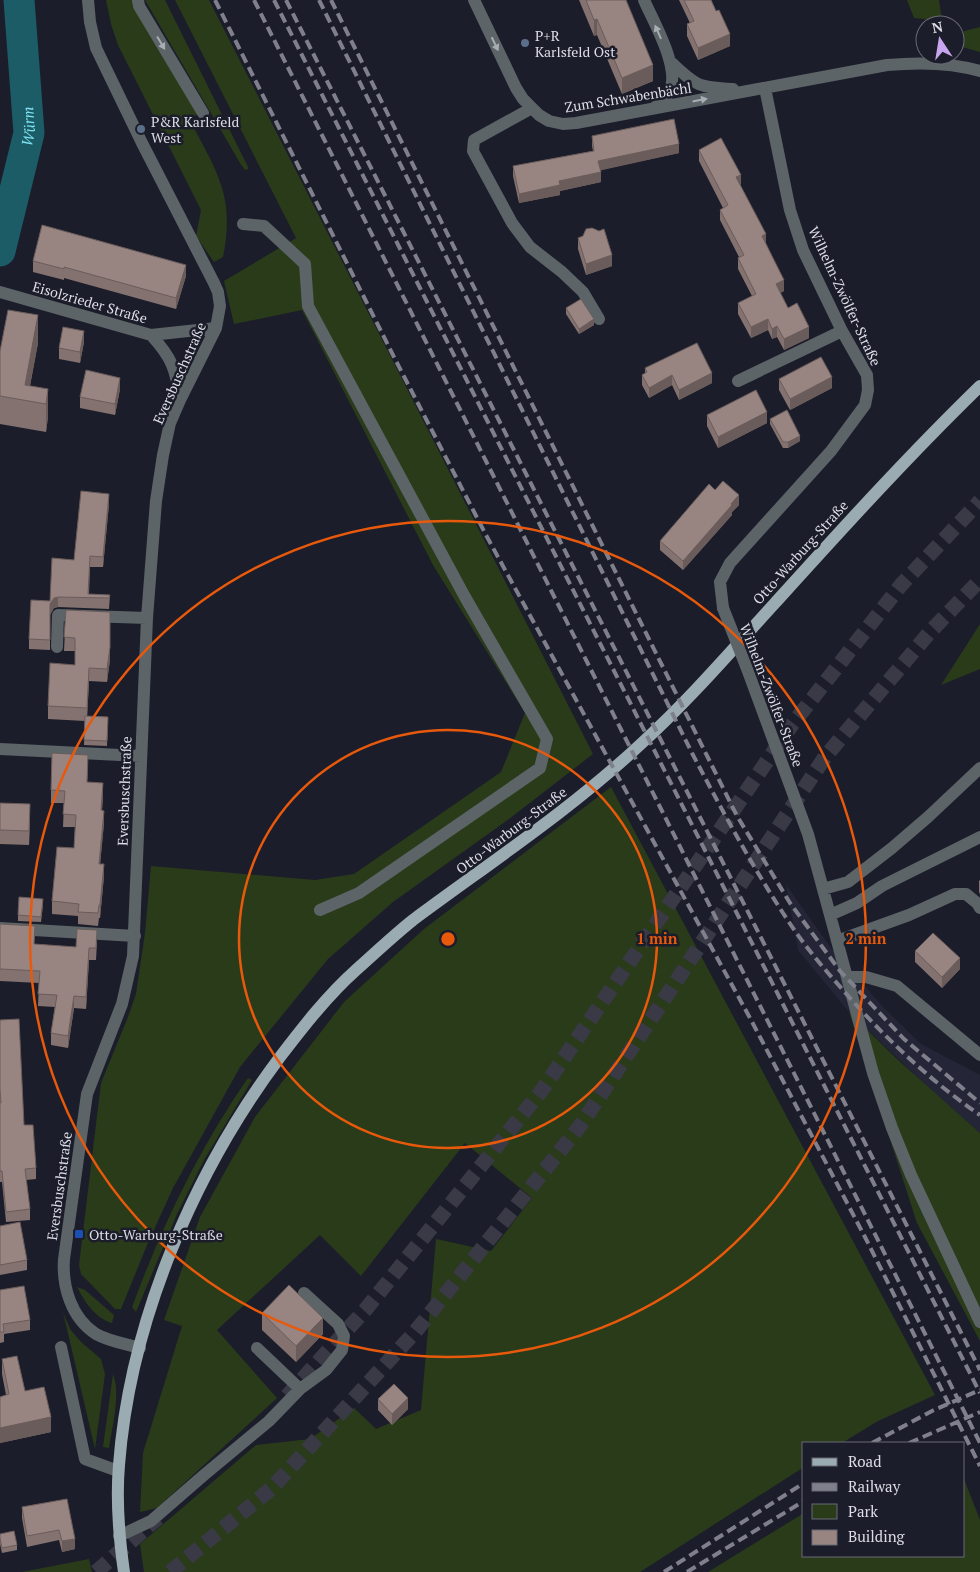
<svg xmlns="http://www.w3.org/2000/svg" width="980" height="1572" viewBox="0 0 980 1572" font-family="'PT Serif',serif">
<rect width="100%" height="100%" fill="#1c1d2a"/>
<path fill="#242638" d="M786,885L831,948L884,1008L921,1044L980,1075V1133L929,1088L849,1012L798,950Z"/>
<path fill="#2a3b1a" d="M106,0H132L200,113L189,119C199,138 215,165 221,185C229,208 228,233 223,257L214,262L196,236L201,210L118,45L111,24Z
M145,0H165L248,167V169L245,170L240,163Z
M175,0H209L593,754L509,819L393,902L328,959L240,1067L173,1188L147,1245L121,1309H115L81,1274L79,1265L101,1083L128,1017L136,994L145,933L151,866L315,880L354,874L501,772L525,713L433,565L302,310L234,324L224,281L296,238Z
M907,0H939L942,21L914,18Z
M980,27V52L955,45V35L957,33Z
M980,624V669L941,685Z
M611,787L935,1395L878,1421L842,1443H804V1467L640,1572H144L140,1544L256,1445L310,1439L354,1408L376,1429L421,1410L436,1239L491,1251L532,1198L465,1143L361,1276L320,1235L217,1330L277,1398L157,1508L140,1512L143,1453L182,1326L164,1320L200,1217L255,1117L344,1002L424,929Z
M849,1012L897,1059L980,1133V1341L917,1223Z
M248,1078L252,1080L204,1160L177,1214L136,1312L132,1307C162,1226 199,1148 248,1078Z
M77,1287L85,1290L114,1315L112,1323C95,1318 85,1302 77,1287Z
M63,1312L70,1329L81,1342L101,1359L105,1374L95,1449Z
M113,1374C121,1394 112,1427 109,1448L103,1447Z
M964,1479L980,1520V1572H708L804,1513V1556H964Z
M89,1559L92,1572H22Z"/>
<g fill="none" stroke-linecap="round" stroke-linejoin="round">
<path stroke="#1b5c66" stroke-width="31" id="s1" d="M0,251L29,133L19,0"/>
<path stroke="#393a46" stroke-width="15" stroke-dasharray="15 8" stroke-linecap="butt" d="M287,1396L366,1309L542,1090L791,726L901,585L980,501
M96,1572L158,1518
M170,1572L272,1488L415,1332L580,1126L825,757L929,633L980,580"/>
<path stroke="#5c6468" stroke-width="12" d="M88,0L90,22L96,48L142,143L214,283L218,292L220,306L216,328L180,400L170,423L163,455L156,501L147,618L133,956L122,1004L87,1094L64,1259C62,1286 71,1318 96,1334C108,1341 126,1344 140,1348
M138,0L139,6L203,113
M474,0L516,88L523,99L539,115L549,121L563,124L576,123L887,65C919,62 949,62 980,71
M644,0C654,23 680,67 670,91C667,98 660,103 654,108
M672,63C697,87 699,87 733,89
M532,108L474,140L473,151L512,223L530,247L562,272L583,292L599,319
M243,224L264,226L305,264L308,306L465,597L547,739L540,768L359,893L320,910
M0,292L151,335L216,328
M151,335C172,358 176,369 180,400
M738,381L842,331
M723,608L720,582L730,563L831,451L865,405L868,390L867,375L842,331L803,250L790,210L765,88
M57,647L58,615L147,618
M746,666L808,834L873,1073L892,1128L911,1175L980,1322
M0,749L140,756
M823,889L848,882L892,848L928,817L980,768
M830,915L857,903L882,886L980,837
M0,928L135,936
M837,941L909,915L955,894H966L977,903L980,908
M848,977H866L897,986L980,1055
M61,1347L85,1459L118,1471
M257,1348L300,1389
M119,1536L151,1521L204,1475L269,1421L300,1389L326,1370L342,1350L344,1336L338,1324L304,1293"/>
<path stroke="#9babb2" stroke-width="12" d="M124,1572C119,1537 116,1500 119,1465C130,1321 194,1172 280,1057C303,1027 327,996 356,970C374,954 393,936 413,920C491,862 572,809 643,742C690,699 732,650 775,603C842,529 908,456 980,386"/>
<path stroke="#7f808b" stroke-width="4" stroke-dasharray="10 5" stroke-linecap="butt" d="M215,0L396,361L486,535L750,1018L866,1239L980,1466
M254,0L980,1443
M274,0L980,1393
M286,0L980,1370
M319,0L692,753C724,814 756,874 795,931C809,951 826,971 843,990C883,1036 929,1080 980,1115
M331,0L737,816L790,903L840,971L904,1039L980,1103
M872,1443L932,1411L980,1390
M909,1443L980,1412
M664,1572L804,1483
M687,1572L804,1501"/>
<path stroke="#5c6468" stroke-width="12" d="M723,608L746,666"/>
</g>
<path fill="#83726f" d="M579,0H626L653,81L622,94L597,35L594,36Z
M679,0H711L730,46L698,60L687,36V24L690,23Z
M592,136L679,153L600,170L601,182L560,191V195L519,203L513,176V166L593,151L592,146Z
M699,150L740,186L766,243L784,291L780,293L788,308L809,338L784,350L777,337L772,339L768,330L751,338L738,314V303L752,296L738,269V258L739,257L720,220V210L723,208L699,161Z
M578,238L612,266L586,275L578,249Z
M33,261L186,276L176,309L64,278V280L33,272Z
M566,308L594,325L579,334L566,314Z
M84,342L80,363L59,359V348Z
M38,343L30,386L48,389V417L46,432L0,424V351Z
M645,368L712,383L679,400L672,385L649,398L642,385V375L645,373Z
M779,379L832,388L790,410L779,390Z
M120,389L115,415L80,408V397Z
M707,415L767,423L718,448L707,426Z
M770,419L800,441L788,448H783L770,424Z
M715,490L739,505L732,512V515L683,570L660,550V541Z
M109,504L103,567H90L89,594L110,595L109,609L58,607L54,608L50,615V650L29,649V639L50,601Z
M66,610L110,660L107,682L89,681L87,716L108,717L107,746L84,745L85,721L48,719V706L75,665V651H64Z
M88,767L87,782L103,795L102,811L104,823L100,864L104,876L100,918H99L98,926L78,924V916L52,914V901L74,848L75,827H63L64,803H51V790Z
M0,803L30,818L29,845L0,844Z
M980,880V894L979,892V881Z
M43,905L41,922L18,921V915Z
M0,930L34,944L76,947L97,942L96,960H89L86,1009L74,1008L68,1048L51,1045V1033L55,1007L38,1006L39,983L0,981Z
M915,951L960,969L942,988L915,962Z
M0,1020L24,1125L36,1168V1179L26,1180L30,1209V1220L6,1222L2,1182H0Z
M0,1226L27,1260V1270L0,1275Z
M0,1290L30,1320V1330L4,1334V1342L0,1343Z
M262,1313L323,1334L296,1362L262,1330Z
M2,1359L25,1391L51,1432L0,1443V1397L6,1395L2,1374Z
M378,1399L408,1409L392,1425L378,1410Z
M67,1499L75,1549L62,1552L59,1540L27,1547L22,1518V1507Z
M0,1534L17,1545V1550L2,1553L0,1544Z"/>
<path fill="#6a5c5a" d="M597,19V35L594,36V20Z
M730,34V46L698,60V48Z
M653,65V81L622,94V78Z
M679,144V153L598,171V161Z
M601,172V182L560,191V195L519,203V194L559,181Z
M741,175V186L736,177Z
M766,234V244L762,236Z
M612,255V266L586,275V264Z
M186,265V276L176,309V298Z
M784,280V291L776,295V284Z
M38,315V343L27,401L25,385Z
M594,319V325L579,334V329Z
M768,319V330L751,338V327Z
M777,326V337L772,339V329Z
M809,327V338L784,350V339Z
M84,331V342L80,363V352Z
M712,373V383L679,400V390Z
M672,375V385L649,398V388Z
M832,377V388L790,410V399Z
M120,378V389L115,415V404Z
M48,389V417L46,432V404Z
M767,412V423L718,448V437Z
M800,436V441L788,448V442Z
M109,494V504L103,567V557Z
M739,495V505L732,512V515L683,570V561Z
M58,597V607L54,608L50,615V650V604L54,598Z
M110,612V660L107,682V669Z
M89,668V681L87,721V708Z
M103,783V795L101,823V810Z
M30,804V818L29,845V831Z
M104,811V823L99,876V864Z
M104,864V876L100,918V905Z
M89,948V960L86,1009V997Z
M960,958V969L942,988V977Z
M74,996V1008L68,1048V1036Z
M323,1318V1334L296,1362V1346Z
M408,1398V1409L392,1425V1414Z
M51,1417V1432L0,1443V1428Z
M75,1539V1549L62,1552V1541Z"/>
<path fill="#988481" stroke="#6a5c5a" d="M586,0H626L653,65L622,78L597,19L594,20Z
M684,0H711L716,11L719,10L730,34L698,48L687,24L694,21Z
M674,119L679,144L598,161L601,172L559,181L560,185L519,194L513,166L594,151L592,136Z
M721,138L741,175L736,177L766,234L762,236L784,280L776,284L788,308L797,303L809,327L784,339L777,326L772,329L768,319L751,327L738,303L756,294L738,258L744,255L720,210L728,205L699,150Z
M42,225L186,265L176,298L64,267V269L33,261Z
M592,228L599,231L604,229L612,255L586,264L578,238L583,236L586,229Z
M581,299L594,319L579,329L566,308Z
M8,310L38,315L25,385L48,389L46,404L0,396V351Z
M63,327L84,331L80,352L59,348Z
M697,343L712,373L679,390L672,375L649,388L642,375L647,372L645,368Z
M821,357L832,377L790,399L779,379Z
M86,370L120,378L115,404L80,397Z
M756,390L767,412L718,437L707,415Z
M787,410L800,436L788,442H783L770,419Z
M723,481L739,495L731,504L732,505L683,561L660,541L709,484L715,490Z
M81,491L109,494L103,557L90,556L88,594L110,595L109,598L58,597L54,598L50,604V640L29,639L31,600L50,601L52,558L74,560Z
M66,610L110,612V647L107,669L89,668L87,708L48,706L50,663L75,665V638L64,637Z
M85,716L108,717L107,741L84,740Z
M52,753L88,755L87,782L103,783L101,810L104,811L99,864H104L100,905H99L98,913L78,912L79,904L52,901L57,847L74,848L76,815L63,814L65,791L51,790Z
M0,803L30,804L29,831L0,830Z
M19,897L43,899L41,917L18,915Z
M0,924L35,926L34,944L76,947L77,929L97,930L96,948H89L86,997L74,996L68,1036L51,1033L57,995L38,994L40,971L0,969Z
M933,933L960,958L942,977L915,951Z
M19,1019L24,1125H33L36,1168L25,1169L30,1209L6,1212L2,1171H0V1103H1L0,1089V1020Z
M20,1222L27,1260L0,1265V1226Z
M289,1285L323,1318L296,1346L262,1313Z
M24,1286L30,1320L3,1324L4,1332H0V1290Z
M17,1356L25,1391L44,1387L51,1417L0,1428V1397L9,1394L2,1359Z
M394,1384L408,1398L392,1414L378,1399Z
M67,1499L75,1539L62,1541L59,1530L27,1536L22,1507Z
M14,1531L17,1545L2,1548L0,1538V1534Z"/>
<defs><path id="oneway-solid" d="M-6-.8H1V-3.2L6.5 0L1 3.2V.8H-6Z" transform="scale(1.25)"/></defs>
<g fill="#a9adb4">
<use href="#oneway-solid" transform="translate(658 32) rotate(-114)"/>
<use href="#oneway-solid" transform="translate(161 43) rotate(59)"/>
<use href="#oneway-solid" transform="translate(495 44) rotate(64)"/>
<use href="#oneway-solid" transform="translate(700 100) rotate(-11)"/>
</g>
<g fill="none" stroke="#e8590c" stroke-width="2.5">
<circle cx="448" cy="939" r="209"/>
<circle cx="448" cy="939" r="418"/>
</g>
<g fill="#5c6f8a" stroke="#1c1d2a" stroke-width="2">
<circle cx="525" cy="43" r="5"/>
<circle cx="141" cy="129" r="5"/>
</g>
<rect fill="#1a4fb4" stroke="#1c1d2a" stroke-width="2" x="74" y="1229" width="10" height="10" rx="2.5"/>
<g text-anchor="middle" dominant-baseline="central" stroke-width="5" stroke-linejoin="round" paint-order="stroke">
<g font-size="14" fill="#dcdde6" stroke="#1c1d2a" text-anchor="start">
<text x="535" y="35">P+R<tspan x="535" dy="16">Karlsfeld Ost</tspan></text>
<text x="151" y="121">P&amp;R Karlsfeld<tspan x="151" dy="16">West</tspan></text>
<text x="89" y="1234">Otto-Warburg-Straße</text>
</g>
<g font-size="14" fill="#dcdde6" stroke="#1c1d2a">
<text transform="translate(628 97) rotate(-9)">Zum Schwabenbächl</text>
<text transform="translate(845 296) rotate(65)">Wilhelm-Zwölfer-Straße</text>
<text transform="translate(90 302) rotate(16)">Eisolzrieder Straße</text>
<text transform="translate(179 373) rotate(-66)">Eversbuschstraße</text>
<text transform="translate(800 552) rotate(-48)">Otto-Warburg-Straße</text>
<text transform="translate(772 695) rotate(69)">Wilhelm-Zwölfer-Straße</text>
<text transform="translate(124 791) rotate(-88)">Eversbuschstraße</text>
<text transform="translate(511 830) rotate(-37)">Otto-Warburg-Straße</text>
<text transform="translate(59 1186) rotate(-82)">Eversbuschstraße</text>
</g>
<g font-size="15" font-style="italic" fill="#7fe2f2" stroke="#1c1d2a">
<text stroke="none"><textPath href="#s1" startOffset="128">Würm</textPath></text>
</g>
</g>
<circle cx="448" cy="939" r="8" fill="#e8590c" stroke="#1c1d2a" stroke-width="2.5"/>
<g font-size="15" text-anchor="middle" font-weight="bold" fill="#e8590c" stroke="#1c1d2a" stroke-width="5" stroke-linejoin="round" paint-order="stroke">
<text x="657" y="944">1 min</text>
<text x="866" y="944">2 min</text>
</g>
<rect x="802" y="1442" width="162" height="115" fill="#1c1d2a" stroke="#696a75"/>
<rect x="812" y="1458" width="25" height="8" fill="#9babb2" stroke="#696a75"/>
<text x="848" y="1467" font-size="15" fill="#dcdde6">Road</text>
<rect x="812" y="1483" width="25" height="8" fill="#7f808b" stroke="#696a75"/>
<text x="848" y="1492" font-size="15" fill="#dcdde6">Railway</text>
<rect x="812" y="1504" width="25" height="15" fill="#2a3b1a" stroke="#696a75"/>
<text x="848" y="1517" font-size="15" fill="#dcdde6">Park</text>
<rect x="812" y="1530" width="25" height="15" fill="#988481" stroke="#696a75"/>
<text x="848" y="1542" font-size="15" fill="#dcdde6">Building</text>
<g transform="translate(940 40) rotate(348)"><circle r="24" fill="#1c1d2a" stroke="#696a75"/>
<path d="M0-4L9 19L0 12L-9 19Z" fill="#c8a6ef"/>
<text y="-8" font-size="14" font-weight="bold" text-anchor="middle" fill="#dcdde6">N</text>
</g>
</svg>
